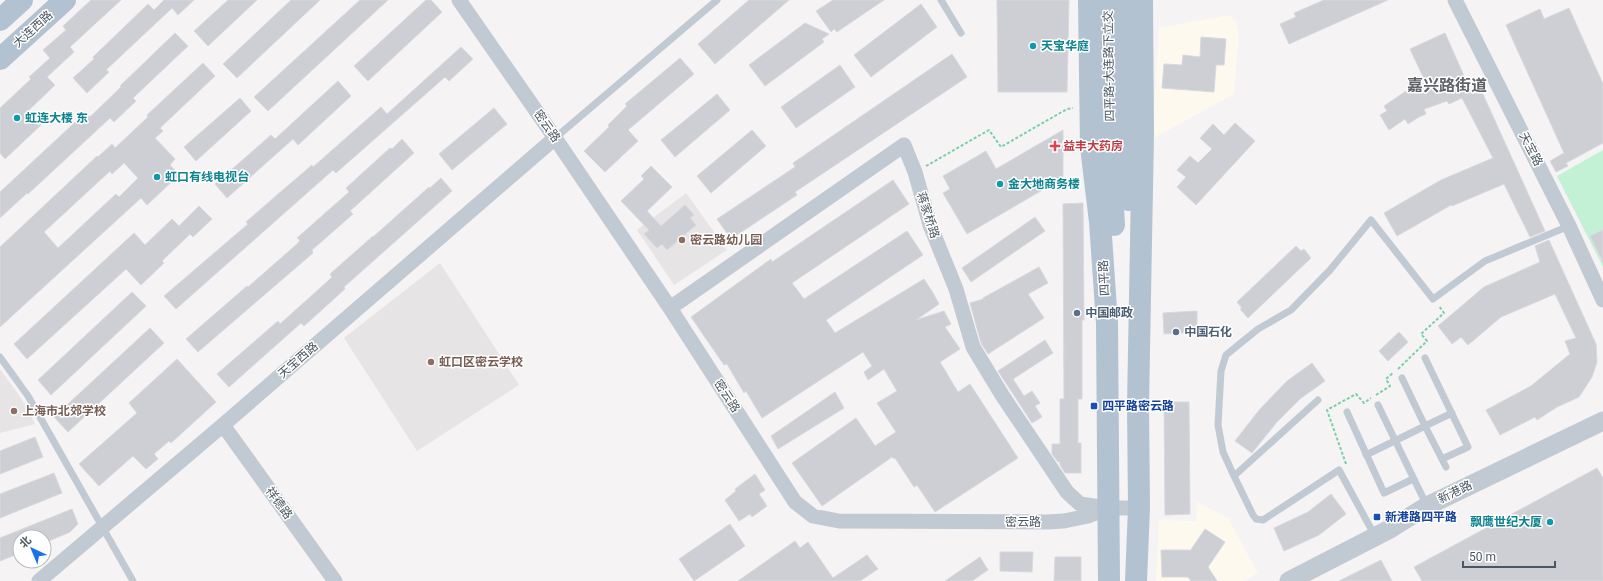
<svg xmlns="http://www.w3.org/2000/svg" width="1603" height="581" viewBox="0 0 1603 581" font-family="Roboto,'Noto Sans SC',sans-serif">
<rect width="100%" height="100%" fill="#f5f3f3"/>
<path fill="#fdf9ef" d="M1229,15L1236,21L1239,35L1234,94L1152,139L1159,28Z
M1197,502L1228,518L1258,573L1245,581H1156L1159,520L1196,521Z"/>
<path fill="#e6e4e5" d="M686,193L727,250L674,285L637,230Z
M440,263L519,385L417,451L344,338Z
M0,369L21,398L35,424L0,433Z"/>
<path fill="#c3f1d5" d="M1603,150V267L1557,176Z"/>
<path fill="#cdcfd5" stroke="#d7d9de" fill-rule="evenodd" d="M91,0H121L70,47L74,52L47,77L55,85L28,111L41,125L5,159L0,153V108L31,79L29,77L50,58L43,50L66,30L63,26Z
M164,0H194L178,15L172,8L106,70L109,72L87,93L73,78L94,59L93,57L148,4L154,10Z
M228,0H257L208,46L194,31Z
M291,0H320L237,78L223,64Z
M360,0H388L268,111L254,97Z
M426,0H431L442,12L368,81L354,66Z
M749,0H789L715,64L698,44Z
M833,0H884L837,32L834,29L831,32L816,11Z
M997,0H1069L1067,92H998Z
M1324,0H1388L1289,44L1280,24L1296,17L1294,13Z
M921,4L937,27L871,77L854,55Z
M1569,8L1603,84V143L1566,163L1568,166L1556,172L1550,161L1564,153L1506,25L1540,9L1544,19Z
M805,23L829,34L822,39L824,42L765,86L749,65Z
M175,33L188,46L133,98L136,101L114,122L110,118L28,194L27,193L0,218V192L86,112L90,117L121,87L120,86Z
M1445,33L1472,94L1482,92L1545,231L1530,237L1504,184L1452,206L1451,205L1397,236L1384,213L1441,180L1493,158L1462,98L1449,104L1447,101L1424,109L1426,114L1419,117L1408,124L1405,119L1389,130L1380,115L1387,111L1384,106L1409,89L1426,83L1410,49Z
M1201,37L1226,39L1224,65H1216L1214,92L1162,88L1164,64L1182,65L1183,55L1200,57Z
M461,47L473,59L449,81L445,77L336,173L333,170L176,309L164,296L248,224L246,222L277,195L312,165L313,167L381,107L387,114Z
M952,54L967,77L795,192L797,195L731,239L717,219L795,167L793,163Z
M680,58L694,74L628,130L638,141L605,172L584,151L609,127L608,125L627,106L625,104Z
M203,63L215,76L160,128L163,131L155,138L175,159L170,165L179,175L147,205L141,198L0,327V247L97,156L98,157L112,144L115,148L148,117L147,115ZM124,163L138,178L119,197L116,194L58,248L44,232L110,171L112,174Z
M840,65L855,87L796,128L781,107Z
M338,81L351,96L298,145L293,139L227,198L215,184L271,135L275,139Z
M717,94L730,110L675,157L661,140Z
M240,98L251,111L196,161L184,147Z
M494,108L507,124L452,170L439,154Z
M1235,123L1255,141L1196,205L1177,187L1186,177L1177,170L1190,156L1198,163L1212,149L1200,138L1213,124L1224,135Z
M752,130L766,146L711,193L697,176Z
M1063,130V178L967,234L943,193L950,189L943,176L986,151L996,169Z
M402,139L414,153L350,211L353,214L312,250L313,253L198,352L186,339L247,286L248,287L297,244L300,240L297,238L349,192L346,188L390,148L392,149Z
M651,166L672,187L647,211L661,226L685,205L694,215L690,218L696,225L667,250L662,244L657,248L644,234L649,230L621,201L644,179L641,176Z
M441,178L452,191L344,287L345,289L304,326L301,323L229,387L217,374L278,321L280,324L329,280L332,277L330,274L373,236V237L429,187L430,188Z
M893,180L909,204L792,283L804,299L907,231L923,255L826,320L835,333L924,279L933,293L939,304L916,320L944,311L951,324L945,327L960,349L940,362L958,392L970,384L1018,458L935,512L917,485L914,487L895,458L894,459L892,457L822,506L792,463L856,418L875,446L896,432L877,403L897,391L884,369L868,380L864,372L872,366L863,352L762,418L746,391L744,393L727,364L724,365L691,317L771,259L772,262Z
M1083,203L1084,320H1082V399H1078V443H1081V473H1065L1060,465V462H1058L1052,454V444H1060V399H1064L1063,204Z
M199,206L212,219L193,237L190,234L162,261L164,263L141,285L126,269L27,359L14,344L134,233L145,245L172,219L179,226Z
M1035,217L1045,231L971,282L962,268Z
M1603,230V262L1590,236Z
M1549,240L1596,344L1597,362L1592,377L1579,397L1557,407L1537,420L1535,417L1500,435L1486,410L1531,386L1570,354L1565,341L1576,338L1555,294L1501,317L1468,345L1461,337L1452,344L1438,326L1484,287L1540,262L1535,246Z
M1296,246L1301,251L1304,249L1311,258L1248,318L1240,309L1242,308L1237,302Z
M1039,267L1048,283L1028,294L1044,318L988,354L981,343L970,303L983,299V298Z
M132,292L146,306L51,395L38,380Z
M1197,311V332L1164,334L1163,313Z
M150,328L164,343L68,432L54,417Z
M1399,332L1408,342L1388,361L1379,351Z
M1045,340L1053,353L1013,379L1024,396L1032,391L1040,403L1035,406L1042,417L1032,423L998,371Z
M177,359L216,402L171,443L169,441L154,454L158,459L146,469L133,456L99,486L79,464L137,413L129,403Z
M1312,363L1325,381L1300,399L1277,422L1252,453L1235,441L1260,409L1287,381Z
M835,392L844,408L778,449L771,436Z
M1164,402H1189L1190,514L1165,515Z
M35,437L43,457L0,474V451Z
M1597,468L1603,478V581H1422L1414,567Z
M54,473L62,493L0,518V494Z
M755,474L765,490L759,494L767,506L752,517L750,514L739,521L725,500L736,491L735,489Z
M1331,494L1346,514L1319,535L1284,551L1274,528L1308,512Z
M72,509L78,524L70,532L44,543V537H20V553L0,561V538Z
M730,524L745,546L694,581L679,559Z
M1205,529L1225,542L1208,567L1217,581H1191L1188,577H1162L1161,550H1190V551Z
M795,541L800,548L808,542L833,578L867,555L878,569L860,581H738Z
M1000,552H1033L1032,572L1000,571Z
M980,557L988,570L972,581H945Z
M1055,557H1081V581H1054Z
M1381,560L1392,581H1339Z"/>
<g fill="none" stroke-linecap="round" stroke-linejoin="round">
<path stroke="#7ad0a6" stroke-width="2" stroke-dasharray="3 2" stroke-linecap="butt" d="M926,166L989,130L1001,147L1067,109L1073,108
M1398,369L1427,341L1421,334L1444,313L1439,306
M1376,395L1390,386L1386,379L1393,373
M1346,464L1327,410L1356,394L1364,403L1371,398"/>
<path stroke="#c1cad2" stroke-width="7" d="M941,0L961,33
M555,138L717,0
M0,357L28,396L133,581
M1425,358L1468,447L1442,459
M1318,400L1234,476L1253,515L1256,519L1263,520L1339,470L1375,536
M1378,405L1427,506
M1347,412L1384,493L1413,479
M1366,455L1425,426L1402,378
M1446,467L1425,426L1452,413
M1234,476L1223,452L1218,425L1221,371L1226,355L1258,329L1291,310L1330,270L1371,220L1433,299L1485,261L1569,226"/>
<path stroke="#c1cad2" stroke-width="15" d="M459,0L555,138L670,308L795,502L813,516L839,521L1047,522L1064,521L1088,516L1109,508H1139
M1455,0L1569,226L1603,300
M670,308L904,145L915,172L930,225L956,289L973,347L1002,395L1067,492L1080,504L1107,508
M223,425L335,581
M39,581L223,425L555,138"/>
<path stroke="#c1cad2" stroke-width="19" d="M1289,581L1390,529L1427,506L1603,421"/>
<path stroke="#b3c2d1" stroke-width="22" d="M1089,0L1091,147L1100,222L1107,323L1109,581
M1108,0L1111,176L1114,225
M1126,0L1125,64L1128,200
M0,20L22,0
M0,59L65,0
M1136,581L1139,508L1138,405L1143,134L1142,0"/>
</g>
<g fill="#0f9aa8" stroke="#fff" stroke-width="1.5">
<circle cx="1033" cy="46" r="4"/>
<circle cx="17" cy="118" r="4"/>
<circle cx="157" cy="177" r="4"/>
<circle cx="1000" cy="184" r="4"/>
<circle cx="1550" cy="522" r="4"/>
</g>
<path fill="#e0444e" stroke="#fff" stroke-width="1.5" d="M1053 140h4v4h4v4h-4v4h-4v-4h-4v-4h4z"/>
<g fill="#8d6e63" stroke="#fff" stroke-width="1.5">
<circle cx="682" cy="240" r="4"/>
<circle cx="431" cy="362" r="4"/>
<circle cx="14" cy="411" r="4"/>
</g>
<g fill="#5c6f8a" stroke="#fff" stroke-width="1.5">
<circle cx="1077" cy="313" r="4"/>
<circle cx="1176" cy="332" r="4"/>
</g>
<g fill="#1a4fb4" stroke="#fff" stroke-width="1.5">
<rect x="1090" y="402" width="8" height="8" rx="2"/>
<rect x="1373" y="513" width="8" height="8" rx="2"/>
</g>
<g text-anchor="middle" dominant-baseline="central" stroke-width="3" stroke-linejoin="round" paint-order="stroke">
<g font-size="12" fill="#4a5661" stroke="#fff">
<text transform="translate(33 29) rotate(-42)">大连西路</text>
<text transform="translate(1109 66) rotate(-91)">四平路-大连路下立交</text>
<text transform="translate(547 126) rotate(55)">密云路</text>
<text transform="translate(1531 149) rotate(63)">天宝路</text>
<text transform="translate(928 215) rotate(72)">蒋家桥路</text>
<text transform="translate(1104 278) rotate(-93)">四平路</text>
<text transform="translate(298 360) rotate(-41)">天宝西路</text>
<text transform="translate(727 396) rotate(57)">密云路</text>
<text transform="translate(1455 492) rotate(-26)">新港路</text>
<text transform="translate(279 503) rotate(54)">祥德路</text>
<text x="1023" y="522">密云路</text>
</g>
<g font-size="12" font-weight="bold" fill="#0d838f" stroke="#fff" text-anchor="start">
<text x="1041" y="46">天宝华庭</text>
<text x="25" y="118">虹连大楼 东</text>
<text x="165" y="177">虹口有线电视台</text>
<text x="1008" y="184">金大地商务楼</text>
<text x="1542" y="522" text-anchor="end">飘鹰世纪大厦</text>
</g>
<g font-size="12" font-weight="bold" fill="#be3a42" stroke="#fff" text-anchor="start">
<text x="1063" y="146">益丰大药房</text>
</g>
<g font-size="12" font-weight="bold" fill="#785e54" stroke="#fff" text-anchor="start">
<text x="690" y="240">密云路幼儿园</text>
<text x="439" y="362">虹口区密云学校</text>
<text x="22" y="411">上海市北郊学校</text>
</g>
<g font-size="12" font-weight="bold" fill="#4e5e75" stroke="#fff" text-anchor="start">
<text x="1085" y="313">中国邮政</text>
<text x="1184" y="332">中国石化</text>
</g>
<g font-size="12" font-weight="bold" fill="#164399" stroke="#fff" text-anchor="start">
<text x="1102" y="406">四平路密云路</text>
<text x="1385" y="517">新港路四平路</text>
</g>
<g font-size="16" font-weight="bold" fill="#5f6368" stroke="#fff">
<text x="1447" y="85">嘉兴路街道</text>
</g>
</g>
<g transform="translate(32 549) rotate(316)"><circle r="19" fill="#ffffff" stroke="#b7bbc0"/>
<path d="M0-3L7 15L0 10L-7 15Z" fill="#1a73e8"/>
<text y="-6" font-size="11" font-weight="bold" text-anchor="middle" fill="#4a5661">北</text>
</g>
<path d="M1463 561v6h92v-6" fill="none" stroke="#4a5661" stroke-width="2"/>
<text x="1469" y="561" font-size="12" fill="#4a5661" stroke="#ffffff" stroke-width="3" paint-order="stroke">50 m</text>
</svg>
